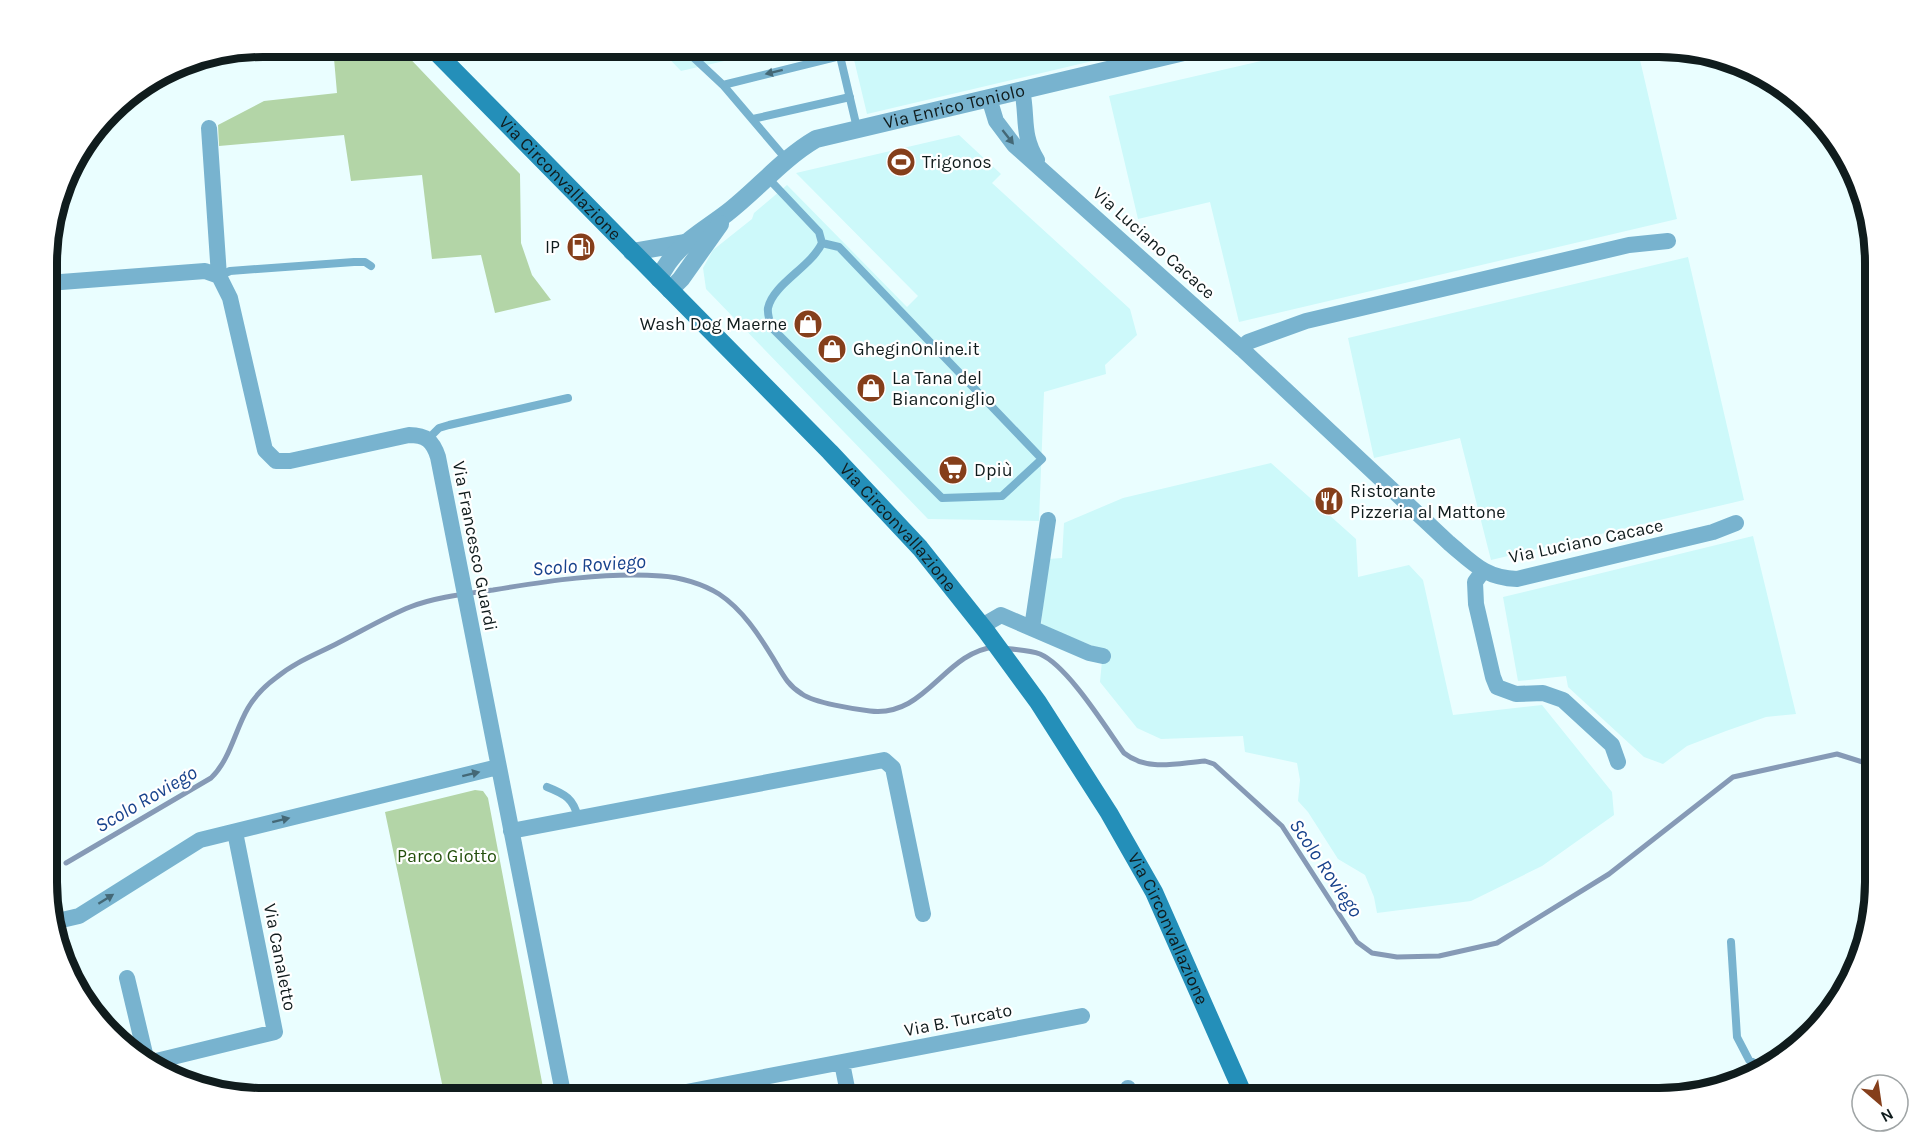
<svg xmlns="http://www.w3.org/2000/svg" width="1922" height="1145" viewBox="0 0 1922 1145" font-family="Karla,sans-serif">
<rect width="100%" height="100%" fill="#eafeff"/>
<path fill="#cdf9fa" d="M658,47H784L681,71Z
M851,47H1152L867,114Z
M1322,47H1637L1677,219L1239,322L1210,202L1138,219L1109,96Z
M959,135L1001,174L992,183L1130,309L1137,335L1105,365L1106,374L1044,392L1039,521L928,519L706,289L703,268L713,250L752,219L754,213L787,185L907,307L918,296L796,173Z
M1688,257L1744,500L1491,560L1460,438L1374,458L1348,338Z
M1271,463L1356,539L1358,577L1409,565L1423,580L1453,715L1542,705L1612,792L1614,815L1542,866L1471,901L1377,913L1374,897L1365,875L1338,859L1308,812L1298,801L1300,780L1297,763L1245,752L1243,736L1161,739L1137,728L1100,682L1103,650L1041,625L1048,559L1062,558L1064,523L1123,498Z
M1753,536L1796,714L1766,717L1726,731L1687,746L1663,764L1644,757L1568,687L1566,676L1518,681L1503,597Z"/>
<path fill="#b3d5a7" d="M333,47H399L520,174L521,243L532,275L551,300L495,313L481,255L432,259L422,175L351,181L344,135L219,146L218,125L264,101L337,93Z
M475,790L483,791L488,798L545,1098H445L385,812Z"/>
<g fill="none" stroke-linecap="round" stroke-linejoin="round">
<path stroke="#869ab6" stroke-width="5" d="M1004,648C1016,650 1029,650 1040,654C1068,666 1106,728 1124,753C1148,772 1177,763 1205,761L1214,764L1282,826L1357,942L1372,953L1397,957L1439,956L1497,943L1609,874L1733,777L1837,754L1875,766
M66,863L211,778C230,760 235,730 248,708C255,696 266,685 277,677C295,662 317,654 338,643C362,631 385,617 410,607C436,597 465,594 493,590C547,581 606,572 661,576C680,577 703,584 719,594C742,609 759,635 773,658C782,673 787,685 802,694C815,703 854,709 870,711C926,718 944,652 995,647"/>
<path stroke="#78b3cf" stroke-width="8" d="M685,47L693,57
M838,47L840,56
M723,85L693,57L735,47
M753,119L850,97
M786,159L723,85L840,56L857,128
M767,177L819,232L822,243C811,267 773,284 768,308C767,314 770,321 771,327L942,498L1002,496L1042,459L839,247L822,243
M219,276L230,271L354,262H365L371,266
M428,439L439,428L449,425L568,398
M547,787C565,794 574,799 578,818
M1731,942L1737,1037L1749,1060L1766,1070"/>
<path stroke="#78b3cf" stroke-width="16" d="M1022,90C1028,117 1021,134 1037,160
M989,98L996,121L1014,145L1242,349L1449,543C1473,563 1485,578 1517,579L1713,532L1736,523
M209,128L219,276
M48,283L205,271L219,276L230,298L265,450L276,461H290L409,435C426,435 433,441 438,457L564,1098
M1242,349L1248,342L1306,321L1629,245L1668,241
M1483,571L1475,582L1476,604L1493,677L1497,687L1516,694L1543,693L1563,700L1612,745L1618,762
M982,626L1001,615L1089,653L1103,656
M1032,628L1048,520
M511,831L884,760L893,768L923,914
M53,922L79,916L200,840L498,767
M127,978L147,1062
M148,1063L275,1032L235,832
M842,1063L849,1098
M655,1098L1082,1016
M1128,1098V1088"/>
<g stroke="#78b3cf" stroke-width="18">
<path d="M632,252L684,243"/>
<path id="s1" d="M659,279C673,246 701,233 727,213C758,189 782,159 816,139L1205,47"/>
<path d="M670,290L681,279L720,224"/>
</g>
<path stroke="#248fb9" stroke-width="18" id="s2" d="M431,47L830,452L920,548L986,631L1038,702L1109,813L1154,892L1245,1098"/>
</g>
<defs><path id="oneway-solid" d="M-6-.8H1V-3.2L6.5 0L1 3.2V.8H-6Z" transform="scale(1.5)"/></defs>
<g fill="#446876">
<use href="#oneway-solid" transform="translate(774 72) rotate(166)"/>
<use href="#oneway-solid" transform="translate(1008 137) rotate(52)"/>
<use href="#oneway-solid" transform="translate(471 774) rotate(-14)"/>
<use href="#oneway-solid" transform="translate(281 820) rotate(-14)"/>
<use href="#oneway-solid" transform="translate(106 899) rotate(-32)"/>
</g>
<defs>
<g id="stadium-disc" transform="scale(1.5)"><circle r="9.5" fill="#853f1b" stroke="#fff"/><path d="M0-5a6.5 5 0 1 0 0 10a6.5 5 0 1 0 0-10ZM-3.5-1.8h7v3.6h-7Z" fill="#fff"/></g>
<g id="fuel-disc" transform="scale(1.5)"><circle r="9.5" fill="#853f1b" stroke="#fff"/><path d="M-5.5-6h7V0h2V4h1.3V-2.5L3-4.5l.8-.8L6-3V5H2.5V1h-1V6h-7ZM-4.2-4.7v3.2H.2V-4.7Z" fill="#fff"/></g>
<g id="shop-disc" transform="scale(1.5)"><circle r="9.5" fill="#853f1b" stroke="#fff"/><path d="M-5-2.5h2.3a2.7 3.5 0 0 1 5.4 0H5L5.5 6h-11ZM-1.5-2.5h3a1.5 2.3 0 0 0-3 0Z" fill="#fff"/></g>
<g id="supermarket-disc" transform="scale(1.5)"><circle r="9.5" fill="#853f1b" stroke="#fff"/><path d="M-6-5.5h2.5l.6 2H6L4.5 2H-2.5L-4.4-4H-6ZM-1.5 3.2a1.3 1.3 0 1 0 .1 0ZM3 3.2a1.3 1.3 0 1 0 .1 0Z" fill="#fff"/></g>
<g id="restaurant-disc" transform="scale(1.5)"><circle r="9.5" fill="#853f1b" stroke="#fff"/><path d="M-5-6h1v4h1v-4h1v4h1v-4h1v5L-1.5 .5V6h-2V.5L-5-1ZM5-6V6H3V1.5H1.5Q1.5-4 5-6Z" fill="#fff"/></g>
</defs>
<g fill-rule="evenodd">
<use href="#stadium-disc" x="901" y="162"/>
<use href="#fuel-disc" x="581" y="247"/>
<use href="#shop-disc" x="808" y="324"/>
<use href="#shop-disc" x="832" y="349"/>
<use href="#shop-disc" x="871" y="388"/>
<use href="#supermarket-disc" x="953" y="470"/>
<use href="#restaurant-disc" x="1329" y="501"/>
</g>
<g text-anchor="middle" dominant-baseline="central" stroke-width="4.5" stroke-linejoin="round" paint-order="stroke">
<g font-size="18" fill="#101c1d" stroke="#fff">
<text stroke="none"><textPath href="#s1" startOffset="354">Via Enrico Toniolo</textPath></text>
<text stroke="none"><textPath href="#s2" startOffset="184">Via Circonvallazione</textPath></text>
<text transform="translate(1154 243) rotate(42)">Via Luciano Cacace</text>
<text stroke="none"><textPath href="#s2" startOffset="670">Via Circonvallazione</textPath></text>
<text transform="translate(1586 541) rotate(-12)">Via Luciano Cacace</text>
<text transform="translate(475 546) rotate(79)">Via Francesco Guardi</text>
<text stroke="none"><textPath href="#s2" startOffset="1156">Via Circonvallazione</textPath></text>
<text transform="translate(280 957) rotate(79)">Via Canaletto</text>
<text transform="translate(958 1020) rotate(-11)">Via B. Turcato</text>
</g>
<g font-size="18" fill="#101c1d" stroke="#fff" text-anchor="start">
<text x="922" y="162">Trigonos</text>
<text x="560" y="247" text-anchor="end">IP</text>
<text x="787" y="324" text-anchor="end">Wash Dog Maerne</text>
<text x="853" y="349">GheginOnline.it</text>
<text x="892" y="378">La Tana del<tspan x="892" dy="21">Bianconiglio</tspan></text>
<text x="974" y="470">Dpiù</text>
<text x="1350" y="491">Ristorante<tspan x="1350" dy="21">Pizzeria al Mattone</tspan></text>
</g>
<g font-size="18" fill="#224e0a" stroke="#fff">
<text x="447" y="856">Parco Giotto</text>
</g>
<g font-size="20" font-style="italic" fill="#17428c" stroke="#fff">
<text transform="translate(589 565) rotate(-4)">Scolo Roviego</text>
<text transform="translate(146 799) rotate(-30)">Scolo Roviego</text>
<text transform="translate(1326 868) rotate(56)">Scolo Roviego</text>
</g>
</g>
<path d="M0 0H1922V1145H0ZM263 57H1659A206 206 0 0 1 1865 263V882A206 206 0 0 1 1659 1088H263A206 206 0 0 1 57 882V263A206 206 0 0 1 263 57Z" fill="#fff" fill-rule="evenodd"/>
<path fill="none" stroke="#101c1d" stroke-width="8" d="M263 57H1659A206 206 0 0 1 1865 263V882A206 206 0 0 1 1659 1088H263A206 206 0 0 1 57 882V263A206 206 0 0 1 263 57Z"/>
<g transform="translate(1880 1103) rotate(151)"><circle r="28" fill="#ffffff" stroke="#9fa4a5" stroke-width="1.5"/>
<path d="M0-4.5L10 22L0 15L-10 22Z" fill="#853f1b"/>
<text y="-9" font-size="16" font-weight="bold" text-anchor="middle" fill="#101c1d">N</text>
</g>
</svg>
